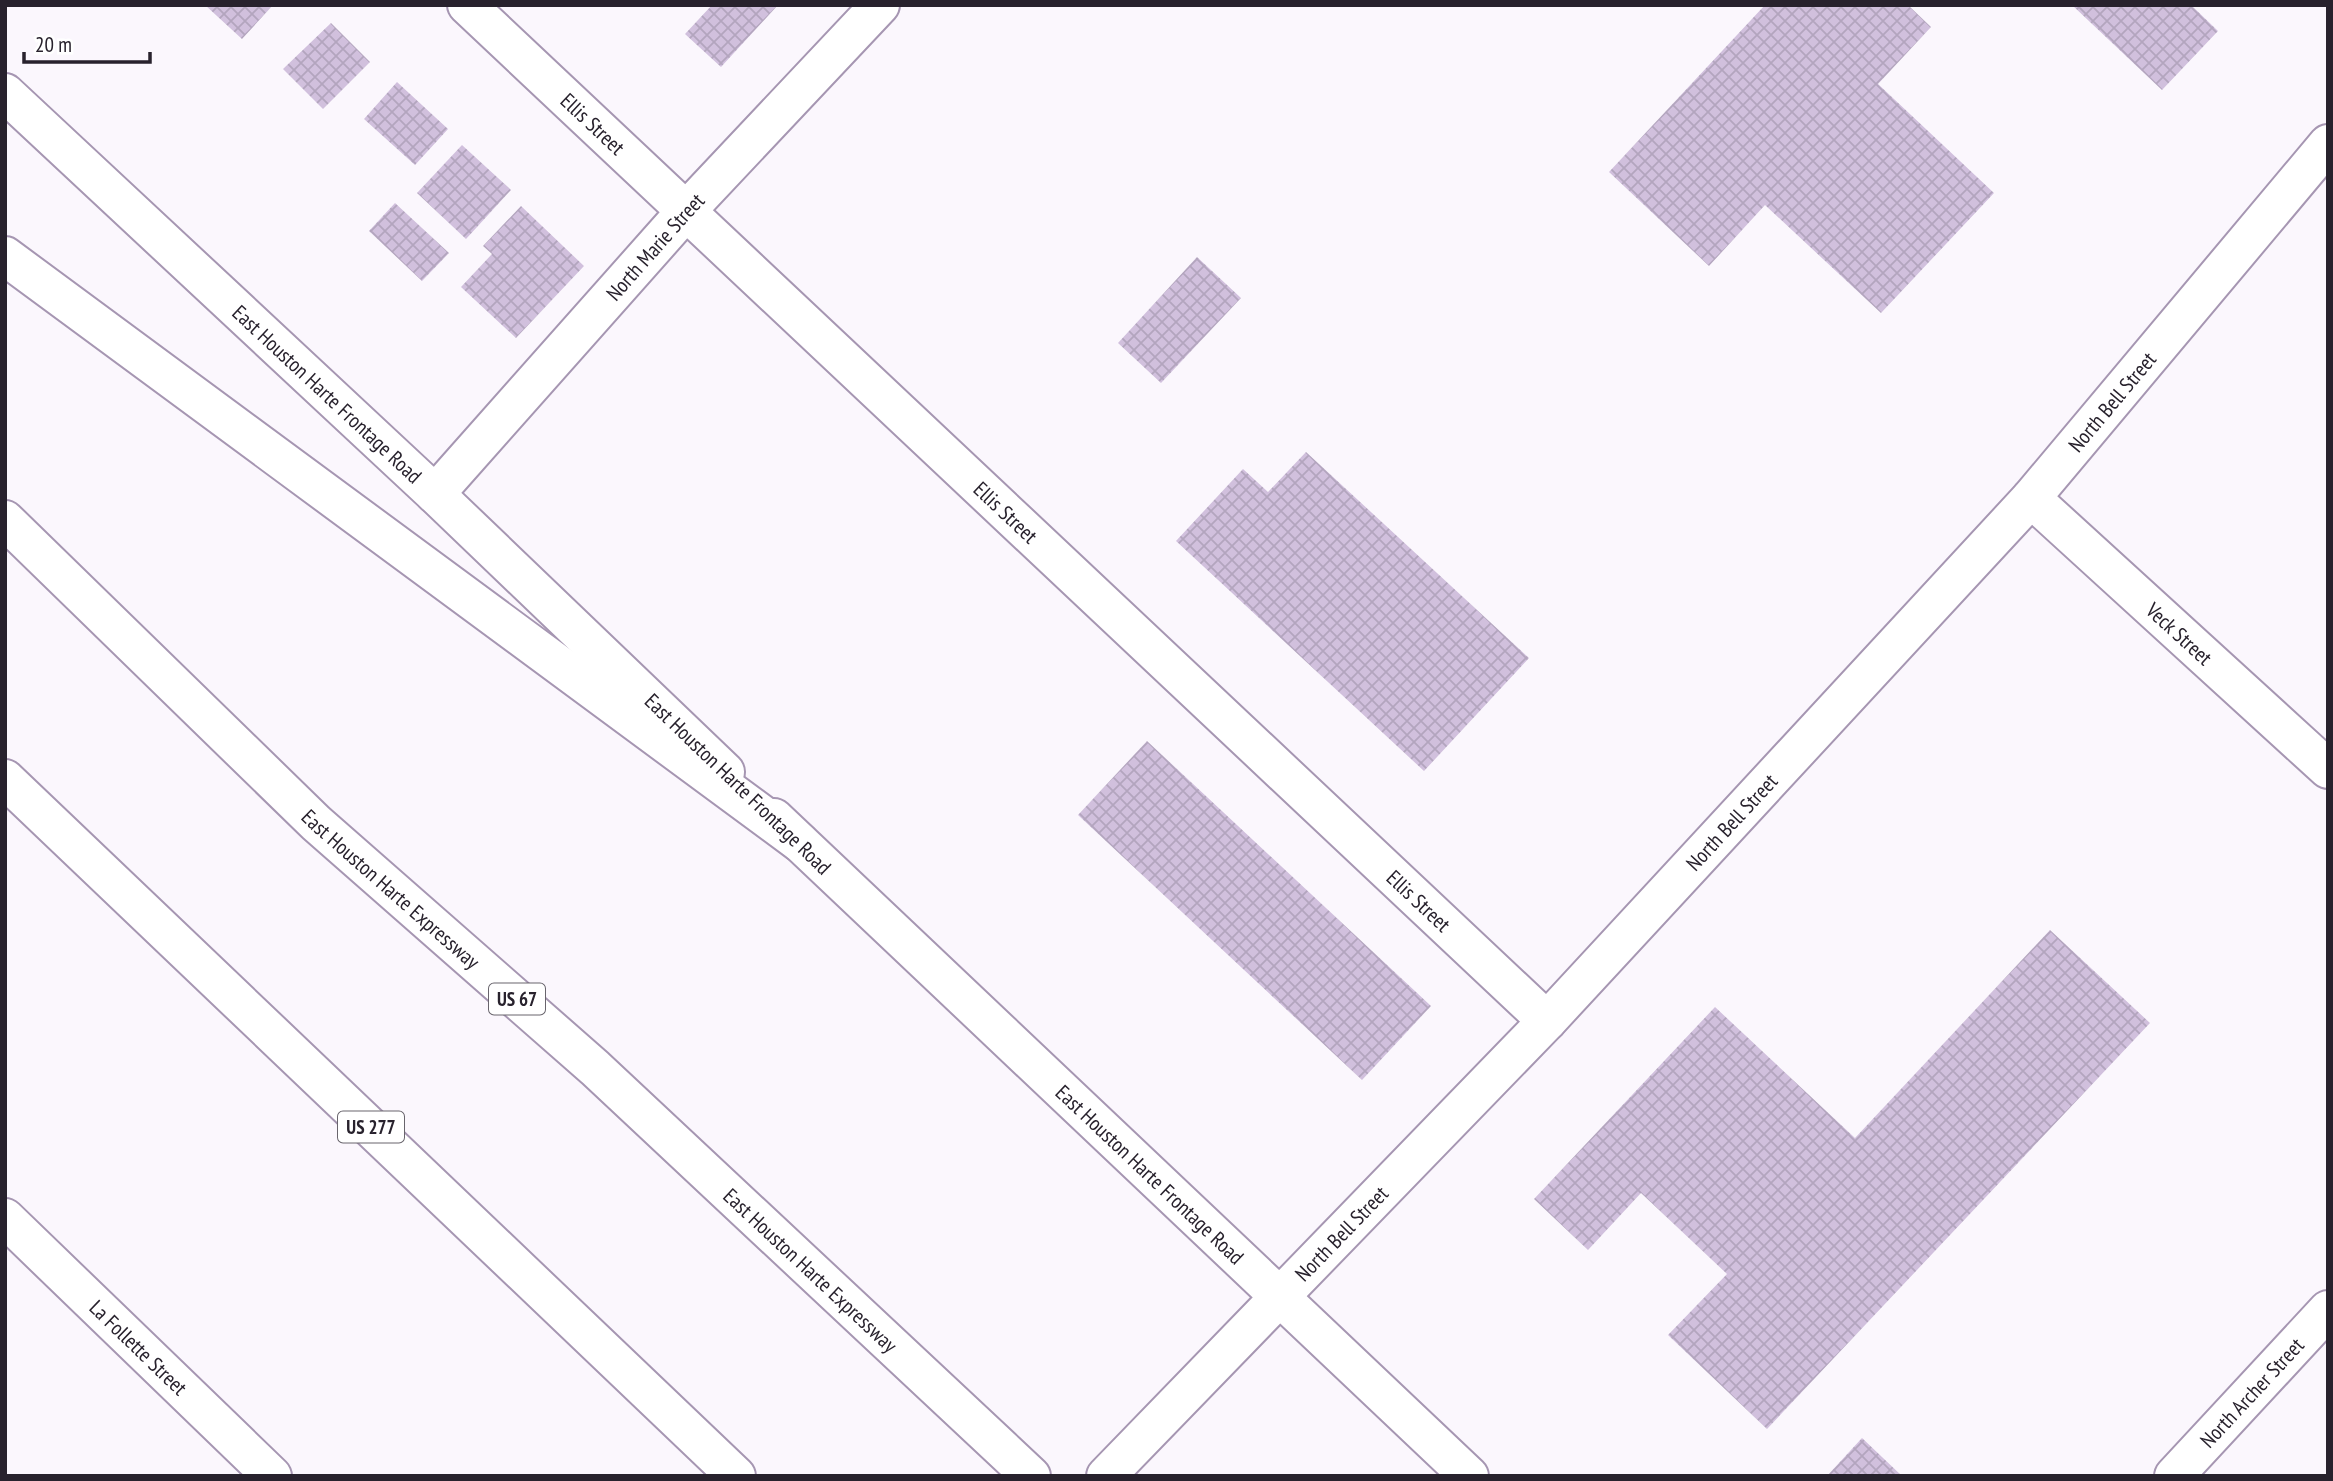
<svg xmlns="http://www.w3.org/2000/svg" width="2333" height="1481" font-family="'PT Sans Narrow',sans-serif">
<defs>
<pattern id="building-cross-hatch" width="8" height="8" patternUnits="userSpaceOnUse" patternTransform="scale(1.75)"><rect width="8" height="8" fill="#d1c0dd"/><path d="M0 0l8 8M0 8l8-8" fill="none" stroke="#b3a5be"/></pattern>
</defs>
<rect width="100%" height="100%" fill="#fbf7fd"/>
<path fill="url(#building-cross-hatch)" d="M205,5h68l-31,34z
M712,5h66l-57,62 -36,-33z
M1765,5h143l23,22 -53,57 116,109 -113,120 -116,-108 -56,61 -100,-94z
M2072,5h119l27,26 -56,59z
M331,23l39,39 -47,47 -40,-40z
M397,82l51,47 -33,36 -51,-46z
M462,145l49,45 -45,49 -49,-46z
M395,203l54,50 -27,28 -53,-50z
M521,206l63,60 -68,72 -55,-51 31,-33 -9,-8z
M1197,257l44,41 -80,85 -43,-40z
M1306,452l223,206 -105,113 -248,-230 67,-72 25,23z
M1147,741l284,265 -69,74 -284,-265z
M2050,930l100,93 -383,406 -99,-94 59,-61 -86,-81 -53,57 -54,-51 181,-192 140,131z
M1862,1438l40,38h-75z"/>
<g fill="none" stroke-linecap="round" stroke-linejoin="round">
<g stroke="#a696b2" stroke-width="42">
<g id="minor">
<path id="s1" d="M467,5l1080,1016"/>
<path id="s2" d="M435,494l252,-284 193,-205"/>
<path id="s3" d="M2031,498l297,271"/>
<path id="s4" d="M2174,1476l154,-166"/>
</g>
</g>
<g stroke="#a696b2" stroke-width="42">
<g id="major">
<path id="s5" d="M5,93l430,401 290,278"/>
<path id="s6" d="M774,818l695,658"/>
<path id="s7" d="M5,1218l267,258"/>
<path id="s8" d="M1106,1476l441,-455 484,-523 297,-354"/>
</g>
</g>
<g stroke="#a696b2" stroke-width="42">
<g id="highway">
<path d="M5,256l794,586"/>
<path id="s9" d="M5,520l311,303 279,245 436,408"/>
<path d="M5,779l731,697"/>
</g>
</g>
<use href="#minor" stroke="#fff" stroke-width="38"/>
<use href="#major" stroke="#fff" stroke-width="38"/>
<use href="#highway" stroke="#fff" stroke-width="38"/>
</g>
<g text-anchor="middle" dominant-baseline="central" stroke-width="5" stroke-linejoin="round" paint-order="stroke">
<g fill="#fff" stroke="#68646c" stroke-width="2">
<rect x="489" y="983.5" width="56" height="31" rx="5"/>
<rect x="338" y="1111.5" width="66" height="31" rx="5"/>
</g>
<g font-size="19" font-weight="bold" fill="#28222d">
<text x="517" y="999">US 67</text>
<text x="371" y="1127">US 277</text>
</g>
<g font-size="21" fill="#28222d" stroke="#fff">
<text stroke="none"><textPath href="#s1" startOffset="173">Ellis Street</textPath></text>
<text stroke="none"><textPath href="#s2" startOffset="331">North Marie Street</textPath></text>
<text stroke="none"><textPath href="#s5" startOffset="441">East Houston Harte Frontage Road</textPath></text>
<text stroke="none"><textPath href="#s8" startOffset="1472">North Bell Street</textPath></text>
<text stroke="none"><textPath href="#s1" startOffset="740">Ellis Street</textPath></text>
<text stroke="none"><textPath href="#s3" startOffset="201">Veck Street</textPath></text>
<text transform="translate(738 784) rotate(44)">East Houston Harte Frontage Road</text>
<text stroke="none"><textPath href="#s8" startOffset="905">North Bell Street</textPath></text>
<text stroke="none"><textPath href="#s9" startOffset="534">East Houston Harte Expressway</textPath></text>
<text stroke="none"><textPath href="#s1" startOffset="1307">Ellis Street</textPath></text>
<text stroke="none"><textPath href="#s6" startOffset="518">East Houston Harte Frontage Road</textPath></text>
<text stroke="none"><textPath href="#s8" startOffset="338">North Bell Street</textPath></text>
<text stroke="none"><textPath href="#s9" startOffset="1101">East Houston Harte Expressway</textPath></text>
<text stroke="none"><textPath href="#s7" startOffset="186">La Follette Street</textPath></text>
<text stroke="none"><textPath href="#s4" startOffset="114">North Archer Street</textPath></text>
</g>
</g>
<rect width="2333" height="1481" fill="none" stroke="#28222d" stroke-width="14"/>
<path d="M24 52v10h126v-10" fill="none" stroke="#28222d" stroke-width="3.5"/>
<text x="35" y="52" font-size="21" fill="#28222d" stroke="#ffffff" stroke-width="5" paint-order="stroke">20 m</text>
</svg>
